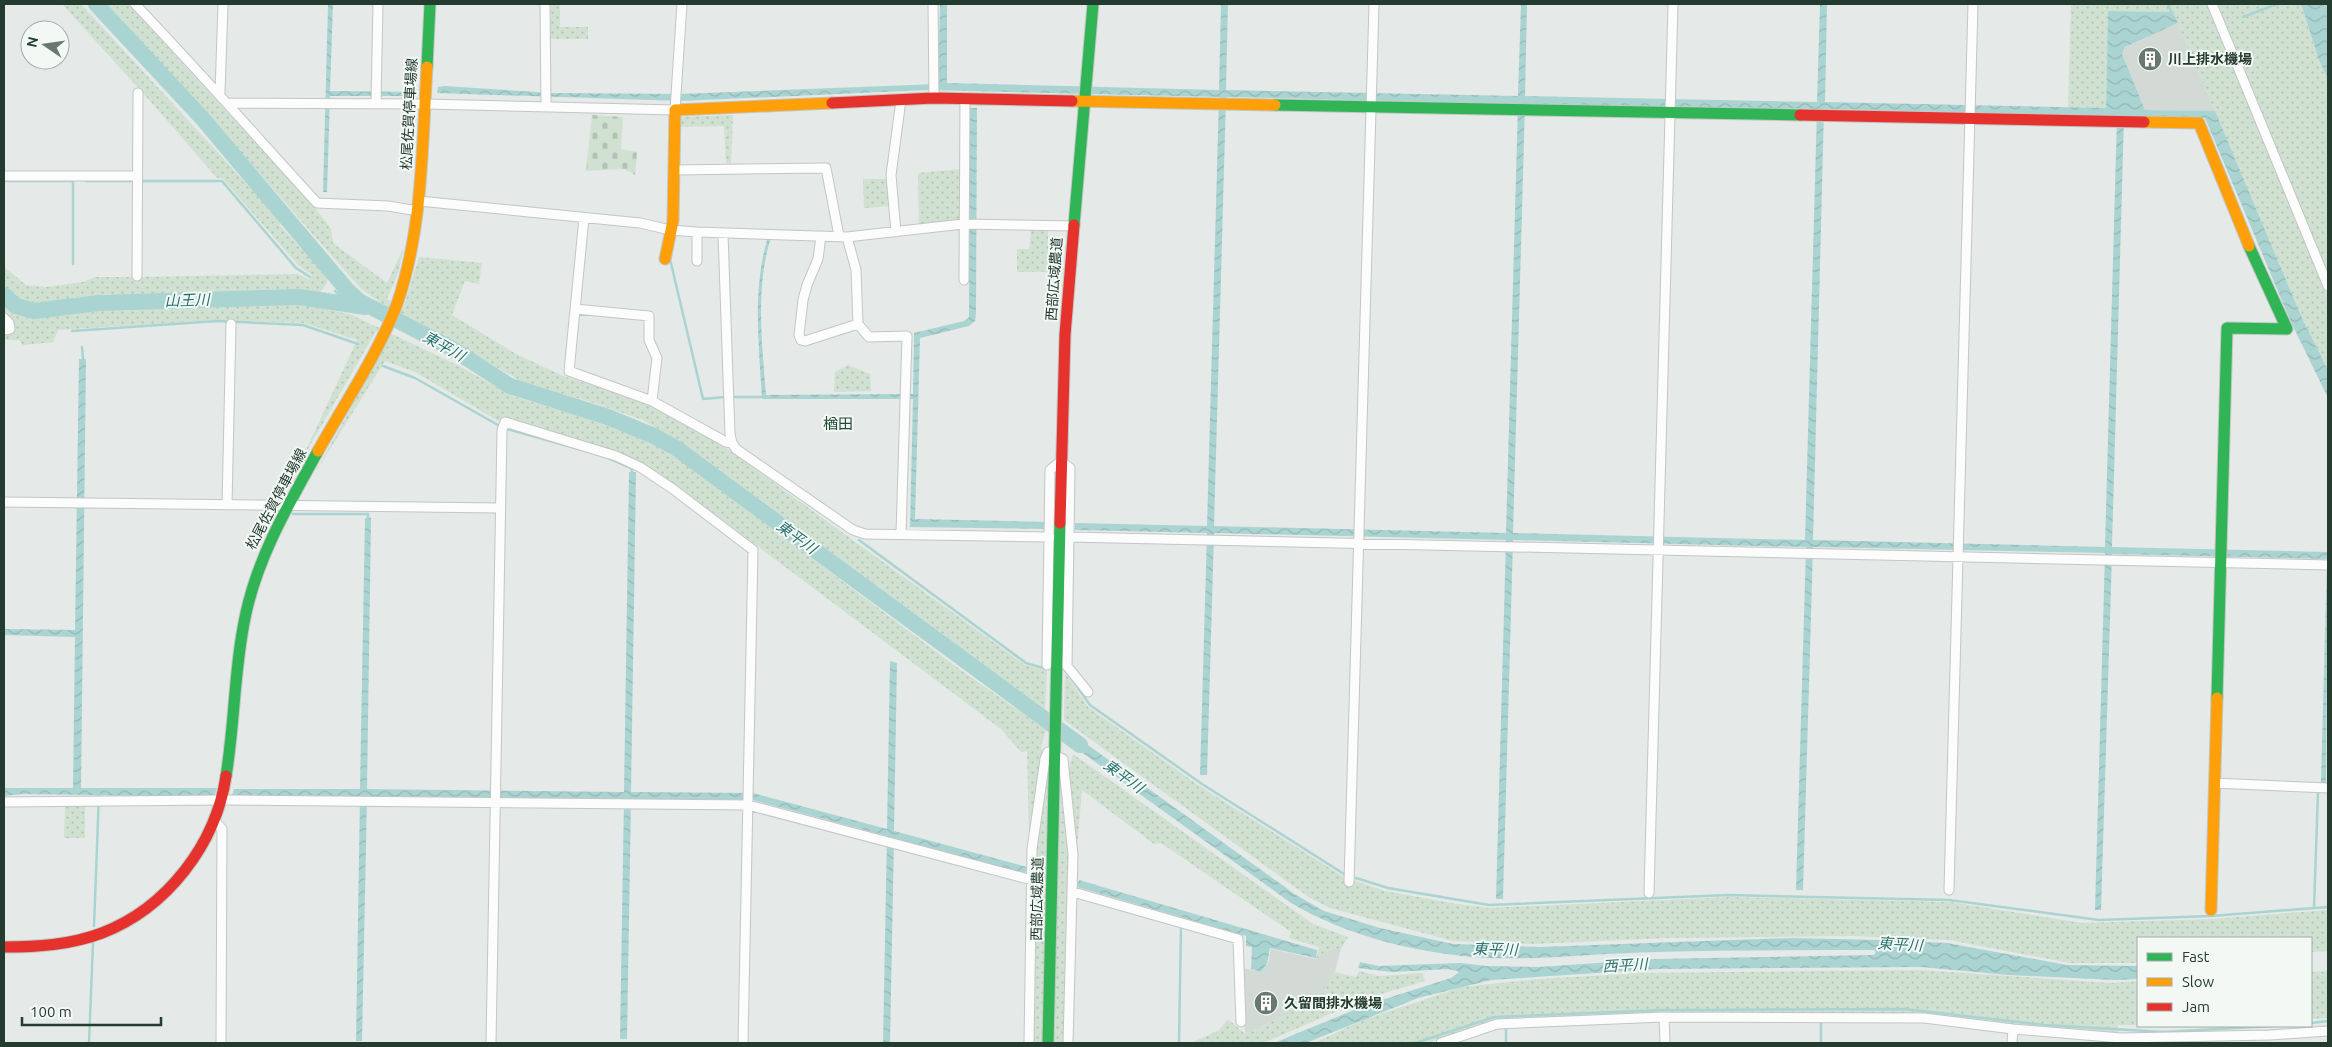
<svg xmlns="http://www.w3.org/2000/svg" width="2332" height="1047" font-family="Ubuntu,'Noto Sans JP',sans-serif">
<defs>
<pattern id="green-dots" width="8" height="8" patternUnits="userSpaceOnUse" patternTransform="scale(1.25)"><rect width="8" height="8" fill="#d0e1d2"/><path d="M2 2h.1M6 6h.1" fill="none" stroke="#b2c2b5" stroke-width="1.8" stroke-linecap="round"/></pattern>
<pattern id="cemetery-stones" width="16" height="16" patternUnits="userSpaceOnUse" patternTransform="scale(1.25)"><rect width="16" height="16" fill="#d0e1d2"/><path d="M2 7V4a2 2 0 0 1 4 0v3zM10 15v-3a2 2 0 0 1 4 0v3z" fill="#b2c2b5"/></pattern>
<pattern id="water-waves" width="16" height="10" patternUnits="userSpaceOnUse" patternTransform="scale(1.25)"><rect width="16" height="10" fill="#aad4d2"/><path d="M0 5q4-4 8 0t8 0" fill="none" stroke="#92b7b5"/></pattern>
</defs>
<rect width="100%" height="100%" fill="#e5e9e7"/>
<path fill="#d3dad6" d="M2178,23l37,88 -70,-1 -23,-56 3,-7z
M1333,948l8,1 -6,23 -15,27 -75,35 -2,-66 18,4 7,-8 3,-15 45,10z"/>
<path fill="url(#green-dots)" d="M62,4h19l200,217 -1,5 47,48v9l-7,10 -205,6 -4,-5 -40,4v3c-30,5 -42,7 -67,-11v-23l22,18 20,2 37,-5 12,-5h46l157,-3 12,6 2,-5 -13,-9 -77,-88h-5l-66,-76z
M105,4h23l188,205 15,20 2,14 54,40 16,-34 -4,22 -12,28 16,10 16,-52 63,6 -3,21 -14,-3 -13,34 64,39 47,22 86,27 77,45 299,217 22,6 -2,38 -343,-252 -59,-37 -52,-18 -67,-19 -80,-46 -42,-20 -41,-28 -151,-172z
M551,4h9v23h28v12h-38z
M2071,4h230l18,56 9,20v290l-26,-52 -129,-306 -65,-1 -2,97 -38,-1z
M733,115l-2,49 -5,-1 -2,-37 -46,1 3,-10z
M961,169v53l-42,4 -1,-53z
M863,179h24l4,27 -27,2z
M1048,230v42h-31v-23h12l2,-18z
M293,301l59,14 105,50 56,31 109,33 42,21 38,25 249,188 95,67 -5,16 6,27 13,4 9,-9 4,-14 240,170 35,13 -7,12 -8,-1 -17,11 3,-12 -30,-9 2,-6 -130,-89 -7,1 -72,-54 -5,58 -7,4 2,191h-45l9,-195 -7,-12 -2,-85 -6,1 -20,-23 -329,-247 -53,-29 -111,-34 -8,3 -85,-50 -30,-11 -70,112 74,-135 -13,-7 -76,132 57,-123 -53,-17 -89,-3 -157,10 -5,12 -30,3 -4,-5h-15v-35l4,4 24,8 81,-9z
M848,365l22,9 1,17 -37,1 1,-20z
M1065,673l23,34 113,80 143,90 41,14 72,13 32,4 240,-11 221,5 132,21 130,-4 116,-9v41l-17,1v-14h-173v25h-68l-121,-23 -98,-4 -183,2 -136,6 -79,-3 -123,-33 -20,-10 -246,-178z
M65,804l20,1v33h-21z
M1919,970l191,13 28,-2v44h-21l2,11 -106,-10 -88,-12h-260l-170,6 -68,23h-113l49,-23 99,-33 77,-8 102,-6z
M1359,971l20,5 43,-3 3,8 -61,18 -100,44h-73l28,-13 9,-11 17,15 75,-35 15,-27 21,5z
M2328,971v47l-17,1v-47z"/>
<path fill="url(#cemetery-stones)" d="M592,115l31,2 -2,32 16,3 -2,23 -11,-6 -38,2z"/>
<path fill="url(#water-waves)" fill-rule="evenodd" d="M328,4h5l-3,87 87,1v4h-87l-3,96h-4z
M940,4h7v79l272,7 2,-86h7l-2,86 292,6 3,-92h6l-2,92 292,6 3,-98h7l-2,98 281,6 2,-97 65,1 5,11 -53,24 -3,7 23,56 70,1 87,207 26,52v28l-37,-76 -86,-204 -81,-2 -12,431 216,5 -2,232 -5,-1 6,-224 -215,-5 -11,356h-6l10,-357 -292,-6 -10,343h-7l10,-343 -293,-7 -10,359h-7l10,-359 -292,-7 -7,242h-7l7,-242 -132,-3v-7l132,3 12,-429 -292,-7 -246,11 -244,-8 1,-6 7,-1 106,7 130,1 257,-10zM1226,97l292,7 -12,429 -292,-7zM1525,104l292,5 -12,431 -292,-7zM1824,109l293,7 -12,431 -292,-7z
M2301,4h27v76l-9,-20z
M970,108h7l-1,205 -1,8 -6,5 -49,12 -5,181 132,3v7l-137,-2 3,-128h-151c-3,-54 -10,-110 6,-162h3c-16,51 -9,106 -5,158l147,-1 1,-61 50,-12 5,-4z
M79,359h7l-5,429h136l-3,9 -192,-3 -18,2v-8h69l2,-151 -71,-2v-6l71,1z
M629,472h7l-5,320 122,1 134,36 3,-168 7,2 -3,168 133,36 -2,6 -131,-35 -4,205h-7l4,-207 -134,-36 -122,-1 -4,240h-7l4,-240 -257,-3 -5,245h-6l4,-245 -128,-1 2,-6h126l5,-271h6l-4,271 257,3z
M1063,727l233,168 28,16 56,17 73,16 87,3 250,-9 92,2 65,3 120,22 71,1v13l-23,1 -107,-5 -86,-8 -264,2 -167,11 -73,18 -112,45h-32l92,-38 85,-27 7,-5v-2l-10,-2 -56,3 -34,-4 2,-6 19,4 82,-3 25,3 53,1 117,-8 218,-4 2,-3 -2,-2c-72,0 -144,0 -217,2 -56,1 -113,8 -170,6 -67,-4 -138,-21 -196,-55l-229,-165z
M1079,880l238,70 -1,8 -46,-10 -3,16 -6,8 -10,-3 1,-22 -6,-1v-10l-169,-49z"/>
<g fill="none" stroke-linecap="round" stroke-linejoin="round">
<path stroke="#aad4d2" stroke-width="2.5" d="M2168,4l3,8
M2243,17l34,-13
M4,181h69v83
M86,181h47
M141,181h81l74,87 14,9
M670,259l33,140 22,-2
M335,291l15,13
M72,331l145,-10 86,4 55,19
M82,347l1,12
M383,366l32,12 83,47
M733,397h29
M507,429l79,22
M606,457l25,11 2,7
M293,514h75v4
M859,540l167,123 20,6
M1066,671l24,34 112,79 142,90
M1356,878l32,10 101,17 239,-10 221,5 150,20 112,-4 117,-9
M2314,908l4,-116
M94,926l5,-133
M1821,1020v23
M2311,1023l17,-2
M1506,1029v14
M89,1043l4,-100
M1179,1043l2,-117
M1415,1043l79,-26 169,-7 241,-1 141,16 118,7 109,-6"/>
<path stroke="#aad4d2" stroke-width="16" d="M96,4l106,114 146,173 11,10 92,47 59,38 98,31 46,19 22,12 404,297
M4,295l12,11 18,5 64,-8 202,-6 65,10"/>
<g stroke="#c2c6c4" stroke-width="11">
<path id="street" d="M135,4c62,65 121,132 182,199l71,3 30,5
M545,4l1,103
M933,4l1,94
M2212,4l116,282
M220,93l3,-89
M228,103l197,1 250,6 7,-106
M376,103l2,-99
M674,170l152,-2 13,68
M4,176h133
M419,201l221,22 30,7 27,2 150,5 116,-13 111,2
M584,218l-15,153 83,30 74,41 6,1
M697,232v29
M896,232l-5,-57 10,-75
M723,234l7,200 2,9 4,6 117,81 12,4 185,3
M821,236l-3,23 -11,26 -4,15 -4,35 2,5 4,1 53,-17 11,13 38,-1 -6,198
M847,237l9,33 2,54
M137,276l1,-183
M964,280l1,-182
M575,309l74,7v24l8,18 -5,43
M4,318l5,5 1,6 -6,1
M4,502l496,6
M227,505l4,-181
M1069,537l1259,28
M1047,665l3,-195 11,-9 9,7 -3,198 21,26
M2214,783l114,5
M4,802l218,-2 526,5 284,75
M215,821l7,8 -1,214
M1349,882l25,-878
M1949,890l24,-886
M1073,892l165,47 3,83
M1649,893l24,-889
M491,1043l11,-613 3,-8 111,34 24,11 33,22 80,61 -10,493
M1029,1043l3,-194 13,-90 3,-7 15,7 10,96 -5,188
M1441,1043l56,-19 167,-7
M1665,1043l-1,-26 260,1 89,11 108,9 149,-3 58,-4
M2012,1043l1,-14"/>
</g>
<g stroke="#c0c7c4" stroke-width="13">
<path id="fast" d="M427,67l3,-63
M1275,105l525,10
M1074,225l19,-221
M2217,698l10,-370 60,1 -38,-83
M226,776c9,-54 8,-109 20,-163 13,-59 43,-109 72,-162
M1048,1043l12,-520"/>
</g>
<g stroke="#c0c7c4" stroke-width="13">
<path id="slow" d="M1072,101l203,4
M2144,122l55,1 50,123
M665,259l8,-38 2,-111 157,-7
M318,451c25,-45 61,-99 79,-147 26,-75 25,-159 30,-237
M2211,910l6,-212"/>
</g>
<g stroke="#c0c7c4" stroke-width="13">
<path id="jam" d="M832,103l102,-5 138,3
M1800,115l344,7
M1060,523l5,-188 9,-110
M4,947c33,0 66,-2 98,-14 65,-25 114,-89 124,-157"/>
</g>
<use href="#street" stroke="#fbfcfb" stroke-width="9"/>
<use href="#fast" stroke="#30b455" stroke-width="11"/>
<use href="#slow" stroke="#ff9f0a" stroke-width="11"/>
<use href="#jam" stroke="#e5322d" stroke-width="11"/>
</g>
<defs>
<g id="building-disc" transform="scale(1.25)"><circle r="9.5" fill="#687870" stroke="#f3f8f4"/><path d="M-4-6H4V6H1V3H-1V6H-4ZM-2.5-4.3h1.7v1.8h-1.7ZM.8-4.3h1.7v1.8H.8ZM-2.5-1h1.7V.8h-1.7ZM.8-1h1.7V.8H.8Z" fill="#fff"/></g>
</defs>
<g fill-rule="evenodd">
<use href="#building-disc" x="2150" y="59"/>
<use href="#building-disc" x="1266" y="1003"/>
</g>
<g text-anchor="middle" dominant-baseline="central" stroke-width="4" stroke-linejoin="round" paint-order="stroke">
<g font-size="14" font-weight="bold" fill="#243b30" stroke="#f3f8f4" text-anchor="start">
<text x="2168" y="59">川上排水機場</text>
<text x="1284" y="1003">久留間排水機場</text>
</g>
<g font-size="14" fill="#243b30" stroke="#f3f8f4">
<text transform="translate(409 114) rotate(-87)">松尾佐賀停車場線</text>
<text transform="translate(1054 279) rotate(-86)">西部広域農道</text>
<text transform="translate(276 499) rotate(-62)">松尾佐賀停車場線</text>
<text transform="translate(1037 899) rotate(-89)">西部広域農道</text>
</g>
<g font-size="15" font-style="italic" fill="#247170" stroke="#f3f8f4">
<text transform="translate(187 300) rotate(-2)">山王川</text>
<text transform="translate(444 346) rotate(29)">東平川</text>
<text transform="translate(797 537) rotate(36)">東平川</text>
<text transform="translate(1124 776) rotate(36)">東平川</text>
<text transform="translate(1900 944) rotate(3)">東平川</text>
<text transform="translate(1495 949) rotate(1)">東平川</text>
<text transform="translate(1625 965) rotate(-3)">西平川</text>
</g>
<g font-size="15" fill="#224b39" stroke="#f3f8f4">
<text x="838" y="423">楢田</text>
</g>
</g>
<rect width="2332" height="1047" fill="none" stroke="#243b30" stroke-width="10"/>
<rect x="2137" y="937" width="175" height="90" fill="#f3f8f4" stroke="#a0aca6"/>
<rect x="2147" y="953" width="25" height="8" fill="#30b455" stroke="#a0aca6"/>
<text x="2182" y="962" font-size="15" fill="#243b30">Fast</text>
<rect x="2147" y="978" width="25" height="8" fill="#ff9f0a" stroke="#a0aca6"/>
<text x="2182" y="987" font-size="15" fill="#243b30">Slow</text>
<rect x="2147" y="1003" width="25" height="8" fill="#e5322d" stroke="#a0aca6"/>
<text x="2182" y="1012" font-size="15" fill="#243b30">Jam</text>
<g transform="translate(45 45) rotate(283)"><circle r="24" fill="#f3f8f4" stroke="#a0aca6"/>
<path d="M0-4L9 19L0 12L-9 19Z" fill="#687870"/>
<text y="-8" font-size="14" font-weight="bold" text-anchor="middle" fill="#243b30">N</text>
</g>
<path d="M22 1017v8h139v-8" fill="none" stroke="#243b30" stroke-width="2.5"/>
<text x="30" y="1017" font-size="15" fill="#243b30" stroke="#f3f8f4" stroke-width="4" paint-order="stroke">100 m</text>
</svg>
